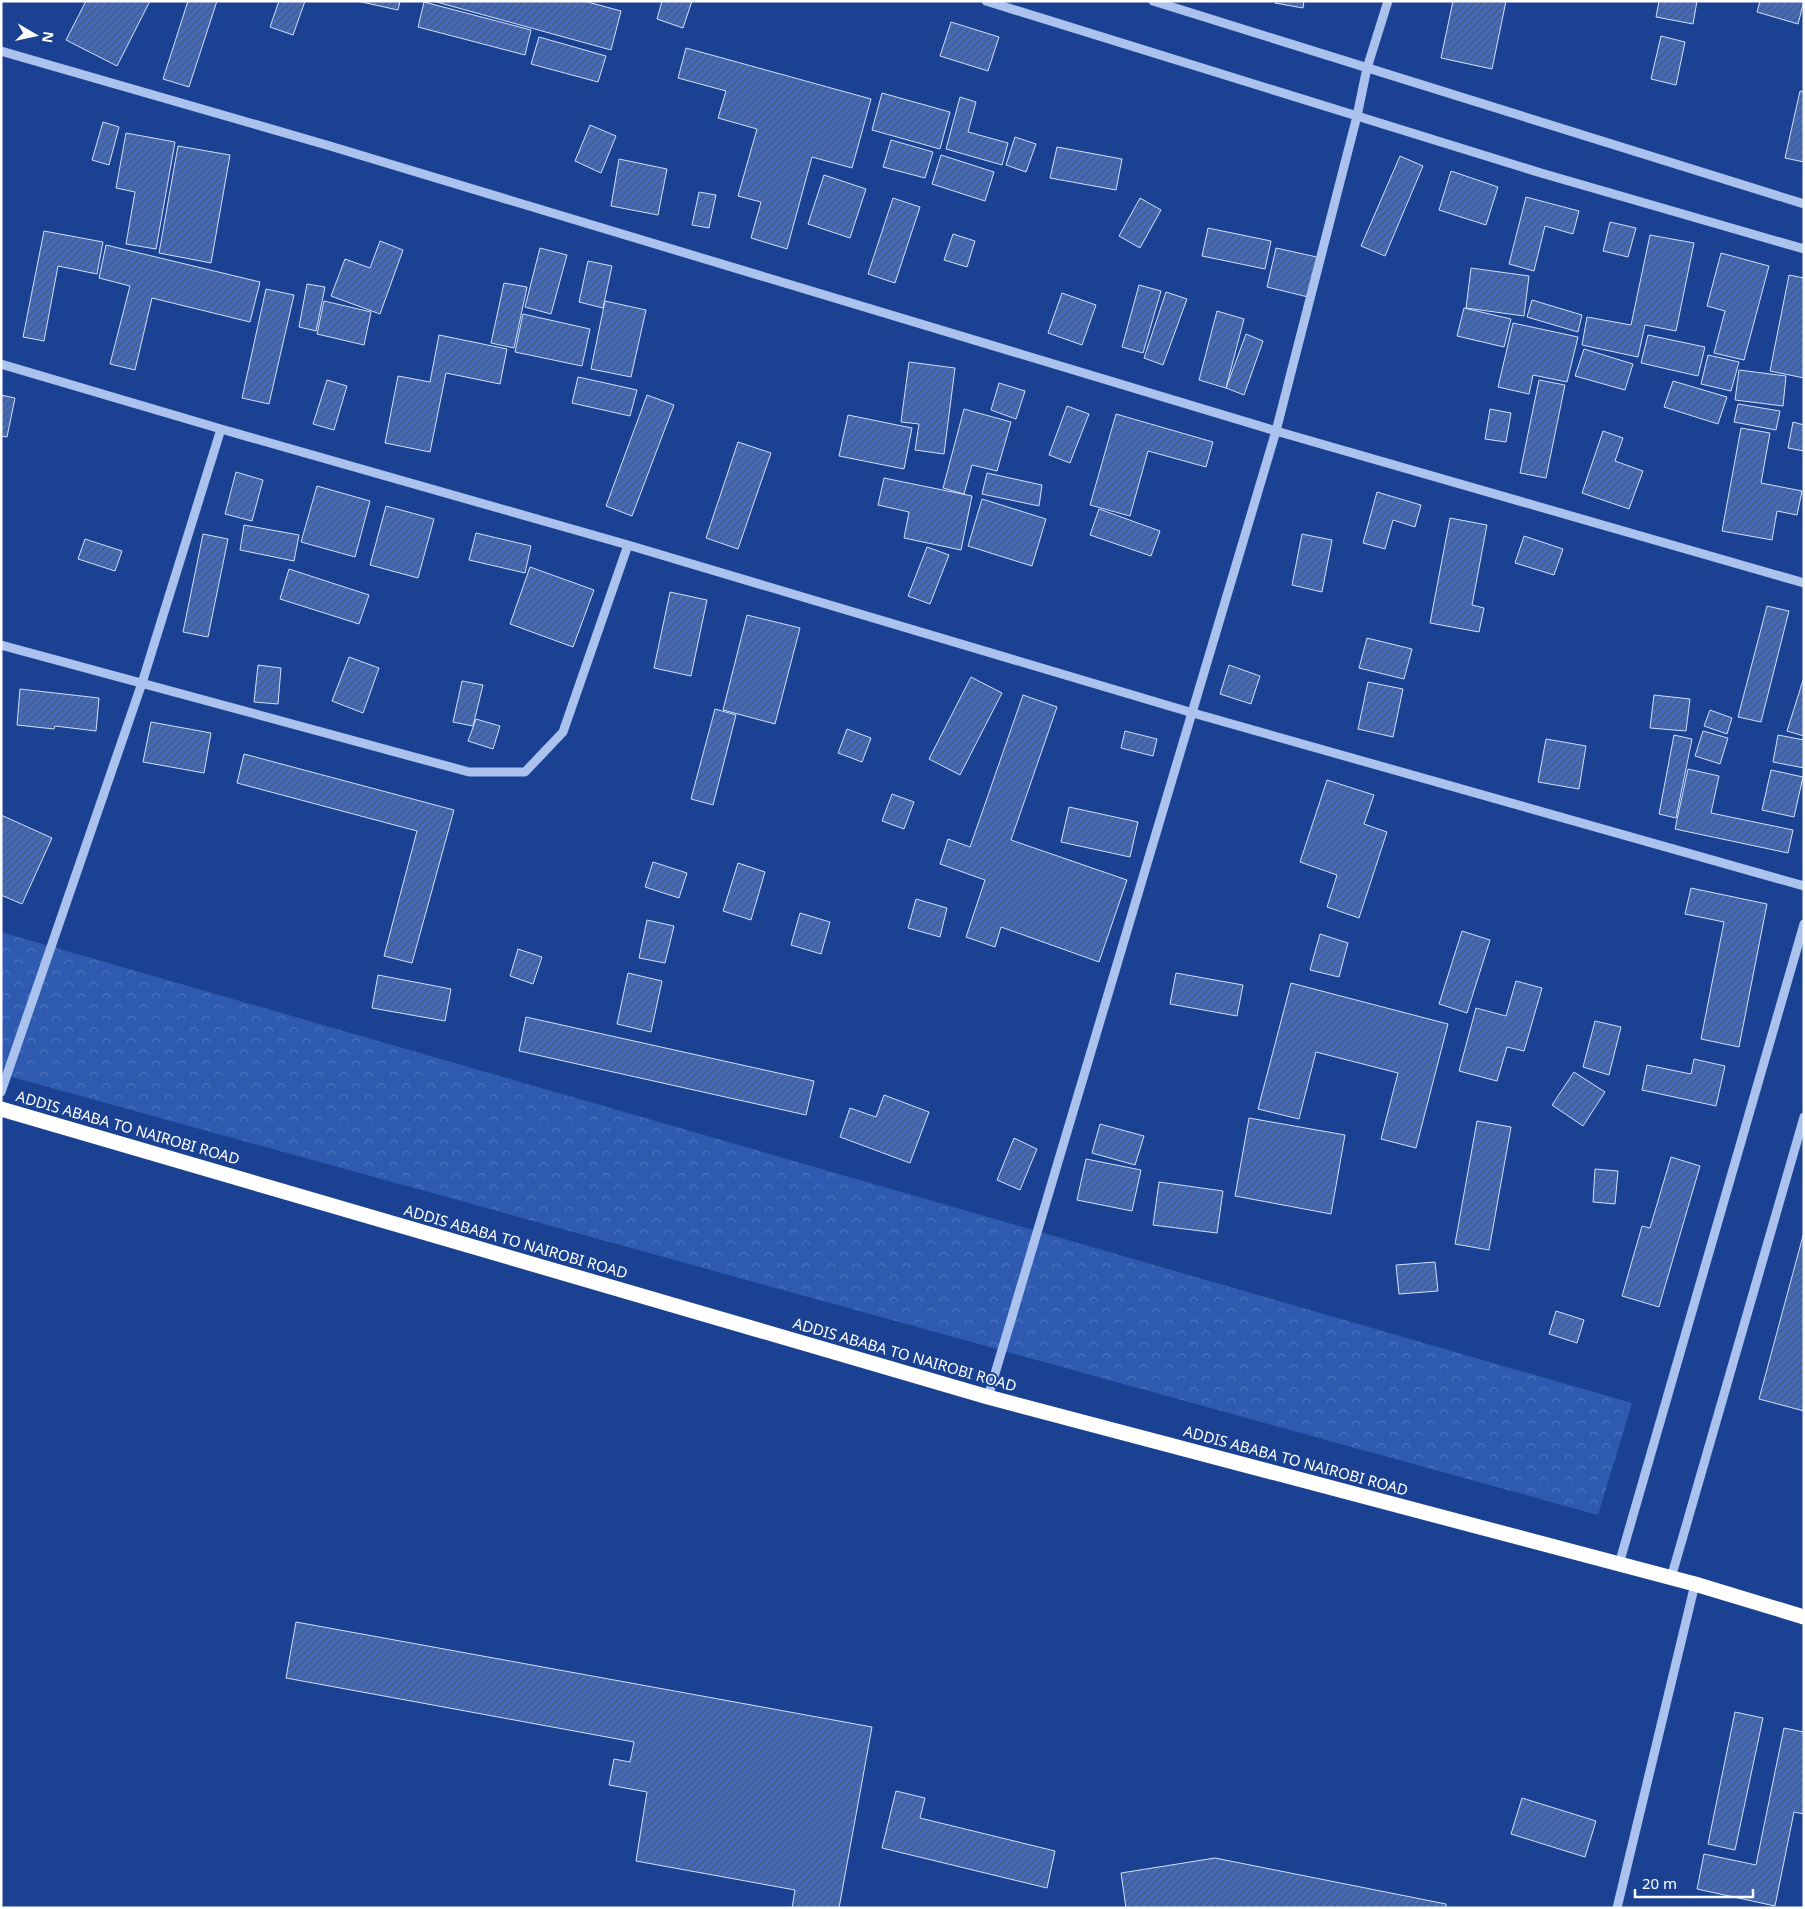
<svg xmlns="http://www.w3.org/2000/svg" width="1805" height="1909" font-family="'Noto Sans',sans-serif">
<defs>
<pattern id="park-crowns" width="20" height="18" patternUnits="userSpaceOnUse" patternTransform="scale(1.25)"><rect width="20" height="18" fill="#2e5bb0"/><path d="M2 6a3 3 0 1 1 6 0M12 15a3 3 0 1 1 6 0" fill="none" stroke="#4d74bc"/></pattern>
<pattern id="building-hatch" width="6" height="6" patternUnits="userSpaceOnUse" patternTransform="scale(1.25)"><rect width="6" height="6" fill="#446bb9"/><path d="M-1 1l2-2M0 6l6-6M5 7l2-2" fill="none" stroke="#495878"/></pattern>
</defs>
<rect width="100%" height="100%" fill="#1b4292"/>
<path fill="url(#park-crowns)" d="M1,932l1631,471 -34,112 -1597,-441z"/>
<path fill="url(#building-hatch)" stroke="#d1e0fa" d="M86,1h64l-33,65 -51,-26z
M188,1h29l-28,86 -26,-8z
M279,1h26l-12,34 -23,-8z
M357,1h43l-2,9z
M433,1h151l37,10 -10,39z
M662,1h30l-9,27 -26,-9z
M1276,1h28l-1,7 -28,-5z
M1453,1h53l-14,68 -51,-11z
M1659,1h38l-4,23 -37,-7z
M1760,1h44l-6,23 -41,-12z
M424,2l107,28 -6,25 -107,-28z
M951,22l48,15 -11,34 -48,-15z
M1661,36l24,6 -9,43 -25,-6z
M539,37l67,19 -8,26 -67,-18z
M686,48l185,51 -19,69 -40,-11 -25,92 -36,-11 10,-36 -23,-6 19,-67 -39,-11 8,-27 -48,-13z
M1800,91l4,1v70l-19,-4z
M882,93l68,19 -10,37 -68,-19z
M960,97l16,5 -8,30 40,11 -6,22 -56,-16z
M103,122l16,5 -10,38 -17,-5z
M590,125l26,11 -15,37 -26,-12z
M126,133l49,9 -19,107 -30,-5 9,-52 -19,-4z
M1015,137l21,7 -10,28 -20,-7z
M891,140l42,12 -8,26 -42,-11z
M178,146l52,9 -19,108 -52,-10z
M1057,147l65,12 -6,31 -66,-12z
M941,155l53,17 -9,29 -53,-17z
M1400,156l23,10 -38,90 -24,-10z
M619,159l48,10 -9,46 -47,-9z
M1451,171l47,16 -12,38 -47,-15z
M824,175l42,14 -16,49 -42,-14z
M699,192l17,3 -7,33 -17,-3z
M1526,197l53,14 -6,23 -28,-8 -11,45 -25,-7z
M893,198l27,9 -25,76 -27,-9z
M1140,198l21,12 -21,38 -21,-12z
M1610,222l26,6 -8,29 -25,-6z
M1208,228l63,13 -6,28 -63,-13z
M44,231l59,11 -6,32 -39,-8 -14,75 -21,-4z
M953,234l22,7 -8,26 -23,-7z
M1650,235l44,8 -18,88 -31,-6 -7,32 -56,-12 5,-28 44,8z
M380,241l23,9 -23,64 -49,-18 14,-37 25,9z
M106,245l154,37 -10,40 -98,-24 -17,72 -25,-6 20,-78 -31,-8z
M540,248l27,7 -16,59 -26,-7z
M1276,248l41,9 -9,40 -41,-10z
M1721,253l48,13 -25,94 -30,-7 11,-42 -18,-5z
M588,261l24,5 -9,42 -24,-6z
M1471,268l58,8 -5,40 -58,-8z
M1789,275l15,3v100l-34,-7z
M504,283l23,4 -13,61 -23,-5z
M307,284l18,3 -9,44 -17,-4z
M1139,285l22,6 -18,62 -21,-6z
M266,289l28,6 -25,109 -27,-6z
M1166,292l21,7 -24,66 -19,-7z
M1062,293l34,12 -14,40 -34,-12z
M1532,300l50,15 -4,17 -51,-15z
M324,301l47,11 -7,33 -47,-11z
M605,301l41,9 -15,67 -40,-8z
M1464,308l47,11 -7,28 -47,-11z
M1217,311l27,8 -18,69 -27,-8z
M523,314l67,15 -8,37 -67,-14z
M1513,323l65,14 -11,45 -34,-7 -4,19 -31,-7z
M1246,334l17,7 -19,54 -18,-7z
M439,335l68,14 -7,35 -54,-11 -16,79 -45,-9 13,-67 32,6z
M1648,335l57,12 -7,29 -57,-13z
M1584,349l49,15 -8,26 -50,-14z
M1708,355l31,7 -8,29 -30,-7z
M909,362l46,6 -11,86 -29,-4 4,-26 -18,-2z
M1739,370l47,6 -3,30 -48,-6z
M578,377l59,13 -7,26 -58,-13z
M327,380l20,6 -13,44 -21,-6z
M1539,380l26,5 -19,93 -26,-5z
M1673,381l54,16 -9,27 -54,-17z
M999,383l26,8 -9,28 -25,-9z
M1,395l14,3 -8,39 -6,-1z
M647,395l27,10 -42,111 -26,-10z
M1738,404l42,7 -4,19 -42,-8z
M1067,406l22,8 -19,49 -21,-8z
M964,409l47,13 -14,49 -25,-6 -8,29 -21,-6z
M1490,409l21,4 -5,29 -21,-3z
M1116,414l97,28 -7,25 -58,-16 -18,65 -40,-11z
M848,415l64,13 -8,41 -65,-13z
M1793,422l11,3v26l-16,-3z
M1741,428l29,5 -9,50 41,8 -5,24 -20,-4 -5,29 -50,-9z
M1603,431l20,7 -8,23 28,10 -14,38 -47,-16z
M738,442l33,11 -33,96 -32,-11z
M236,472l27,8 -11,41 -27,-7z
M987,473l55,12 -3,21 -57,-12z
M884,478l88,18 -11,54 -57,-12 5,-26 -31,-7z
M317,486l53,15 -15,56 -54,-15z
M1377,492l44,13 -6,22 -22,-7 -8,29 -22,-6z
M982,499l64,20 -14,47 -64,-20z
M386,506l48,13 -16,59 -48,-13z
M1099,509l61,22 -9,25 -61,-21z
M1450,518l37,7 -15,80 12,3 -5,24 -49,-9z
M244,525l55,10 -5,26 -54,-11z
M476,533l55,13 -6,27 -56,-13z
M203,534l25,5 -20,98 -25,-5z
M1302,534l30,6 -10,52 -30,-7z
M1524,536l39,13 -9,26 -39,-12z
M85,539l37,12 -7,20 -37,-12z
M927,547l22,8 -19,49 -22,-8z
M530,567l64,23 -21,57 -63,-23z
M289,569l80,26 -10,29 -79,-25z
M670,592l37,8 -16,76 -37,-8z
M1767,606l22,5 -28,111 -23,-5z
M747,615l53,13 -25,96 -52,-14z
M1367,638l45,11 -8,30 -45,-11z
M349,657l30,11 -16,45 -31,-12z
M258,665l23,3 -3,36 -24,-2z
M1229,665l31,11 -9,28 -31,-10z
M971,677l31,16 -42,82 -31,-16z
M1804,677v59l-17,-5z
M462,681l21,4 -10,41 -20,-4z
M1368,682l35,7 -10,48 -35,-8z
M20,689l79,9 -3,33 -41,-5 -1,3 -37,-4z
M1023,695l34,12 -46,133 116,40 -28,82 -98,-35 -6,20 -29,-10 19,-57 -45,-16 8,-25 22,8z
M1654,695l36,4 -4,32 -36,-3z
M715,709l21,6 -23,90 -22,-6z
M1710,710l22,8 -5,16 -23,-8z
M476,719l24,7 -7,23 -25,-8z
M151,722l60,11 -7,40 -61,-11z
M847,729l24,9 -9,24 -24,-9z
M1125,731l32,8 -4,17 -32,-8z
M1703,731l25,7 -8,26 -25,-8z
M1674,735l18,4 -16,79 -17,-4z
M1778,735l26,5v28l-31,-6z
M1546,739l40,7 -7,43 -41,-7z
M244,754l210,56 -42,153 -28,-7 33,-125 -180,-48z
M1688,769l31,7 -8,37 82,17 -5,23 -113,-24z
M1771,770l32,7 -9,40 -32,-7z
M1327,780l47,15 -10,29 23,8 -28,86 -32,-11 10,-32 -37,-13z
M892,794l22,8 -10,27 -22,-8z
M1069,807l69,15 -8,35 -69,-15z
M1,815l51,23 -30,66 -21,-9z
M653,862l34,11 -8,25 -34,-11z
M738,863l27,9 -14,48 -28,-9z
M1691,888l76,16 -28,143 -38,-8 23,-117 -39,-8z
M916,899l31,9 -7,29 -32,-9z
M800,913l30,9 -9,32 -30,-9z
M647,920l27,6 -9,37 -26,-5z
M1462,931l28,9 -23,73 -28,-9z
M1320,934l28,9 -9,34 -29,-7z
M518,949l24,8 -9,27 -23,-8z
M628,973l34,8 -11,51 -34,-8z
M1176,973l67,12 -6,31 -67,-12z
M378,975l73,14 -6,32 -73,-13z
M1516,981l26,7 -18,63 -17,-4 -10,34 -38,-10 17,-63 30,8z
M1291,983l157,41 -32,124 -35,-9 17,-66 -82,-21 -17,67 -41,-10z
M526,1017l288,64 -8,34 -287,-64z
M1595,1021l26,6 -12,48 -26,-8z
M1694,1059l31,7 -9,40 -74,-16 5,-25 44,9z
M1574,1072l31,20 -22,34 -31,-21z
M884,1095l45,17 -19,51 -70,-26 10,-29 26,9z
M1249,1118l96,17 -14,79 -96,-18z
M1477,1121l34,6 -22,123 -34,-6z
M1100,1124l44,12 -9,29 -43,-12z
M1014,1138l23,11 -17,41 -23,-10z
M1671,1157l29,9 -41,141 -37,-11 20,-70 8,2z
M1086,1159l55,11 -9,41 -55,-11z
M1595,1169l23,2 -3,33 -22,-2z
M1159,1182l64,9 -6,42 -64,-8z
M1804,1232v179l-45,-12z
M1435,1262l3,29 -39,3 -3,-29z
M1556,1311l28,9 -7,23 -28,-9z
M296,1622l576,105 -33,181h-47l3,-18 -159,-29 11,-69 -38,-7 5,-26 16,3 4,-20 -348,-64z
M1735,1712l28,6 -28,132 -27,-6z
M1784,1728l20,4v82l-10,-2 -19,94 -78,-17 7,-35 52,11z
M896,1791l29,7 -5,20 135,33 -8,37 -165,-40z
M1522,1798l74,23 -11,36 -74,-23z
M1215,1858l231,46v4h-320l-5,-35z"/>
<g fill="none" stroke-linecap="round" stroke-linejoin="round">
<path stroke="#abc2ef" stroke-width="9" d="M986,1l555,172 263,76
M1153,1l651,203
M1,51l329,95 946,285 528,152
M1,364l220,65 407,116 565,168 611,173
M1,645l468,127h56l38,-40 65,-187
M1,1092l141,-409 79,-254
M988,1397l288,-966 81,-315 10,-48 21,-67
M1619,1564l185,-640
M1671,1578l133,-461
M1617,1908l78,-324"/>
<path stroke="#fff" stroke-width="15" d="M1,1109l987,288 707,187 109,33"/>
</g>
<g text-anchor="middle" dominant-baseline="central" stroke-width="4" stroke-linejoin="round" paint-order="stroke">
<g font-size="15" fill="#fff" stroke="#1b4292">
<text transform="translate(128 1127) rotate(16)">ADDIS ABABA TO NAIROBI ROAD</text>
<text transform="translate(516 1241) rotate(16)">ADDIS ABABA TO NAIROBI ROAD</text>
<text transform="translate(905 1354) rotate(16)">ADDIS ABABA TO NAIROBI ROAD</text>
<text transform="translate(1296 1460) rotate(15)">ADDIS ABABA TO NAIROBI ROAD</text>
</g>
</g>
<rect width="1805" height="1909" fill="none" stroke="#ffffff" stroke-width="5"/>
<g transform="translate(35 35) rotate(99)" stroke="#1b4292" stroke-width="4" paint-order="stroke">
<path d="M0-4L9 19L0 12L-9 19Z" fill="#ffffff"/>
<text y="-8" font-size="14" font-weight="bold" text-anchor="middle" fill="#ffffff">N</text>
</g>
<path d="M1635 1889v8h118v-8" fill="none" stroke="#ffffff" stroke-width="2.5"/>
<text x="1642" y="1889" font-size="15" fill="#ffffff" stroke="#1b4292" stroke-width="4" paint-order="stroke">20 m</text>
</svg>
